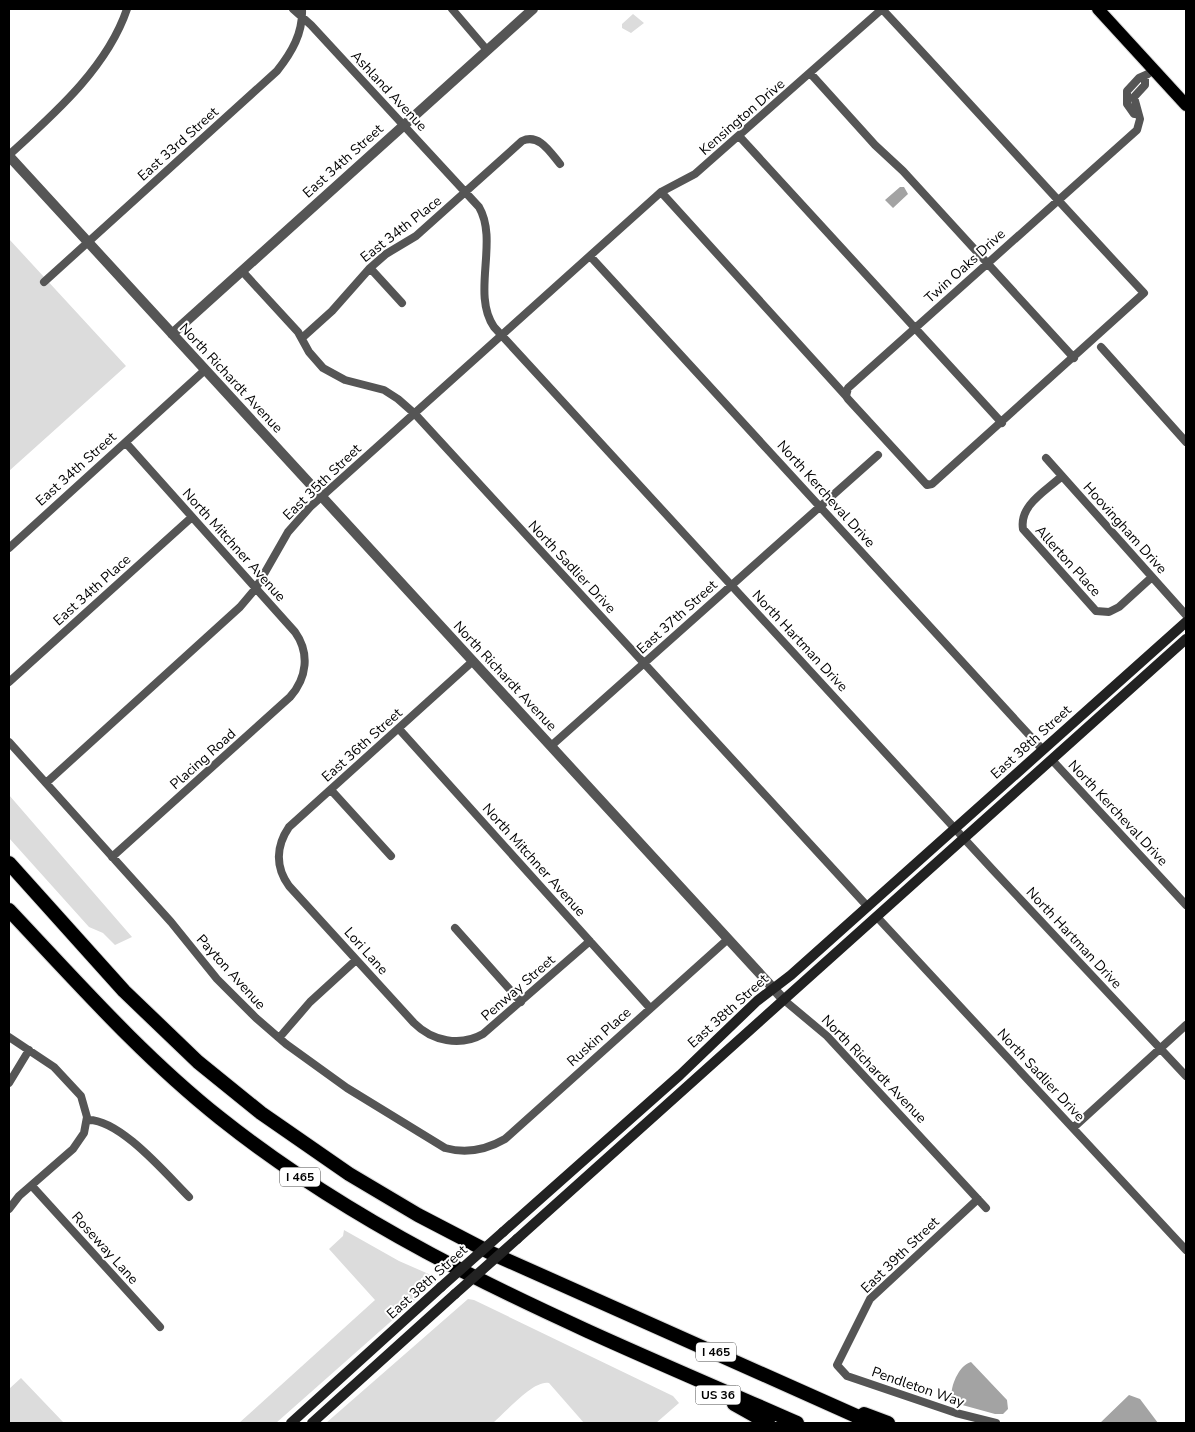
<svg xmlns="http://www.w3.org/2000/svg" width="1195" height="1432" font-family="'Nunito Sans',sans-serif">
<rect width="100%" height="100%" fill="#fff"/>
<path fill="#dcdcdc" d="M633,14l11,9 -13,10 -9,-5v-4z
M9,239l117,127 -117,105z
M9,795l123,142 -17,8 -12,-12 -14,-6 -80,-89z
M344,1230l55,31 32,14 -3,9 -14,17 -138,122h-37l136,-123 -46,-51 14,-13z
M468,1299l6,1 199,96 6,7 -23,20h-72l-35,-40c-15,-4 -44,30 -56,40h-167z
M21,1378l43,45h-55v-34z"/>
<path fill="#a3a3a3" d="M900,187h4l4,7 -15,14 -8,-8z
M971,1362l36,38 1,9 -5,5h-8l-40,-11 -3,-3c-3,-12 7,-35 19,-38z
M1129,1395l11,4 18,24h-58z"/>
<g fill="none" stroke-linecap="round" stroke-linejoin="round">
<g stroke="#dbdbdb" stroke-width="14">
<path id="primary" d="M1098,9l88,96"/>
</g>
<g stroke="#dbdbdb" stroke-width="16">
<path id="motorway" d="M9,863l115,128 74,71 63,51 88,61 69,41 73,38 381,170
M9,910c68,72 133,146 211,208 172,137 378,217 577,305
M734,1404l34,19
M864,1414l24,9"/>
</g>
<path stroke="#555" stroke-width="8" d="M293,9l18,16 168,182c20,34 -8,87 15,120l498,542 194,207
M452,9l35,41
M810,73l65,72 28,26 171,187
M1138,114h-4l-7,-10v-13l12,-13 9,-4
M739,136l263,287
M9,155c45,-41 98,-87 118,-146
M661,192l185,204
M590,256l453,494
M370,268l32,35
M242,271l56,61 11,20 14,16 22,12 39,10 14,9 17,15 453,493
M44,282l233,-211c15,-19 26,-38 25,-62
M302,338l30,-27 38,-43 16,-14 30,-18 106,-95c17,-8 28,11 38,23
M1101,347l85,95
M1046,458l140,157
M1062,476c-16,15 -43,29 -39,53l73,82 13,1 10,-5 33,-30
M9,548l196,-178
M473,661l-184,166c-13,19 -14,40 0,59l125,137c18,18 46,24 69,11l107,-93
M9,682l183,-165
M399,729l251,279
M9,742l162,180 46,57 39,39 30,26 61,44 98,60c22,6 41,2 60,-9l223,-200
M551,746l327,-291
M1052,760l134,145
M46,783l194,-176 16,-19 32,-56 22,-25 351,-315 34,-18 187,-165c88,94 174,190 262,284l-212,191 -5,1 -79,-86 -2,-3 2,-8 289,-258 3,-11 -6,-22 11,-12v-8
M331,790l60,66
M112,857l178,-160c17,-19 20,-44 5,-65l-169,-189
M877,917l309,333
M455,928l66,74
M784,1000l43,36 159,172
M9,1037l45,30 27,29 6,21 -3,16 -11,16 -54,47 -10,13
M279,1038l31,-36 46,-42
M9,1083l20,-33
M87,1120c32,-2 79,54 102,77
M1073,1128l113,-103
M32,1186l128,141
M978,1199l-108,100 -33,66 10,11 109,37 40,10"/>
<path stroke="#555" stroke-width="10" d="M9,156l775,844
M172,334l361,-325"/>
<path stroke="#222" stroke-width="10" d="M503,1232l177,-157 77,-74 34,-26 395,-353
M517,1239l669,-600
M291,1423l150,-136
M312,1423l143,-129"/>
<use href="#primary" stroke="#000" stroke-width="12"/>
<use href="#motorway" stroke="#000" stroke-width="14"/>
<path stroke="#222" stroke-width="10" d="M441,1287l62,-55
M455,1294l62,-55"/>
</g>
<g text-anchor="middle" dominant-baseline="central" stroke-width="4" stroke-linejoin="round" paint-order="stroke">
<g fill="#fff" stroke="#4c4c4c" stroke-width="1">
<rect x="280" y="1167.5" width="40" height="19" rx="4"/>
<rect x="696" y="1342.5" width="40" height="19" rx="4"/>
<rect x="695.5" y="1385.5" width="45" height="19" rx="4"/>
</g>
<g font-size="12" font-weight="bold" fill="#000">
<text x="300" y="1177">I 465</text>
<text x="716" y="1352">I 465</text>
<text x="718" y="1395">US 36</text>
</g>
<g font-size="14" fill="#000" stroke="#fff">
<text transform="translate(389 91) rotate(47)">Ashland Avenue</text>
<text transform="translate(742 117) rotate(-41)">Kensington Drive</text>
<text transform="translate(178 144) rotate(-42)">East 33rd Street</text>
<text transform="translate(343 161) rotate(-42)">East 34th Street</text>
<text transform="translate(401 229) rotate(-38)">East 34th Place</text>
<text transform="translate(965 266) rotate(-42)">Twin Oaks Drive</text>
<text transform="translate(231 378) rotate(47)">North Richardt Avenue</text>
<text transform="translate(76 469) rotate(-42)">East 34th Street</text>
<text transform="translate(322 482) rotate(-44)">East 35th Street</text>
<text transform="translate(826 494) rotate(48)">North Kercheval Drive</text>
<text transform="translate(1125 528) rotate(48)">Hoovingham Drive</text>
<text transform="translate(234 545) rotate(48)">North Mitchner Avenue</text>
<text transform="translate(1068 561) rotate(48)">Allerton Place</text>
<text transform="translate(572 567) rotate(47)">North Sadlier Drive</text>
<text transform="translate(92 590) rotate(-42)">East 34th Place</text>
<text transform="translate(677 617) rotate(-42)">East 37th Street</text>
<text transform="translate(800 641) rotate(47)">North Hartman Drive</text>
<text transform="translate(505 676) rotate(47)">North Richardt Avenue</text>
<text transform="translate(1031 742) rotate(-42)">East 38th Street</text>
<text transform="translate(362 745) rotate(-42)">East 36th Street</text>
<text transform="translate(203 759) rotate(-42)">Placing Road</text>
<text transform="translate(1118 813) rotate(47)">North Kercheval Drive</text>
<text transform="translate(534 860) rotate(48)">North Mitchner Avenue</text>
<text transform="translate(1074 938) rotate(47)">North Hartman Drive</text>
<text transform="translate(366 951) rotate(48)">Lori Lane</text>
<text transform="translate(231 972) rotate(48)">Payton Avenue</text>
<text transform="translate(518 988) rotate(-41)">Penway Street</text>
<text transform="translate(728 1011) rotate(-42)">East 38th Street</text>
<text transform="translate(599 1037) rotate(-42)">Ruskin Place</text>
<text transform="translate(874 1069) rotate(46)">North Richardt Avenue</text>
<text transform="translate(1041 1075) rotate(47)">North Sadlier Drive</text>
<text transform="translate(105 1248) rotate(48)">Roseway Lane</text>
<text transform="translate(900 1255) rotate(-44)">East 39th Street</text>
<text transform="translate(427 1282) rotate(-42)">East 38th Street</text>
<text transform="translate(918 1387) rotate(19)">Pendleton Way</text>
</g>
</g>
<rect width="1195" height="1432" fill="none" stroke="#000000" stroke-width="20"/>
</svg>
